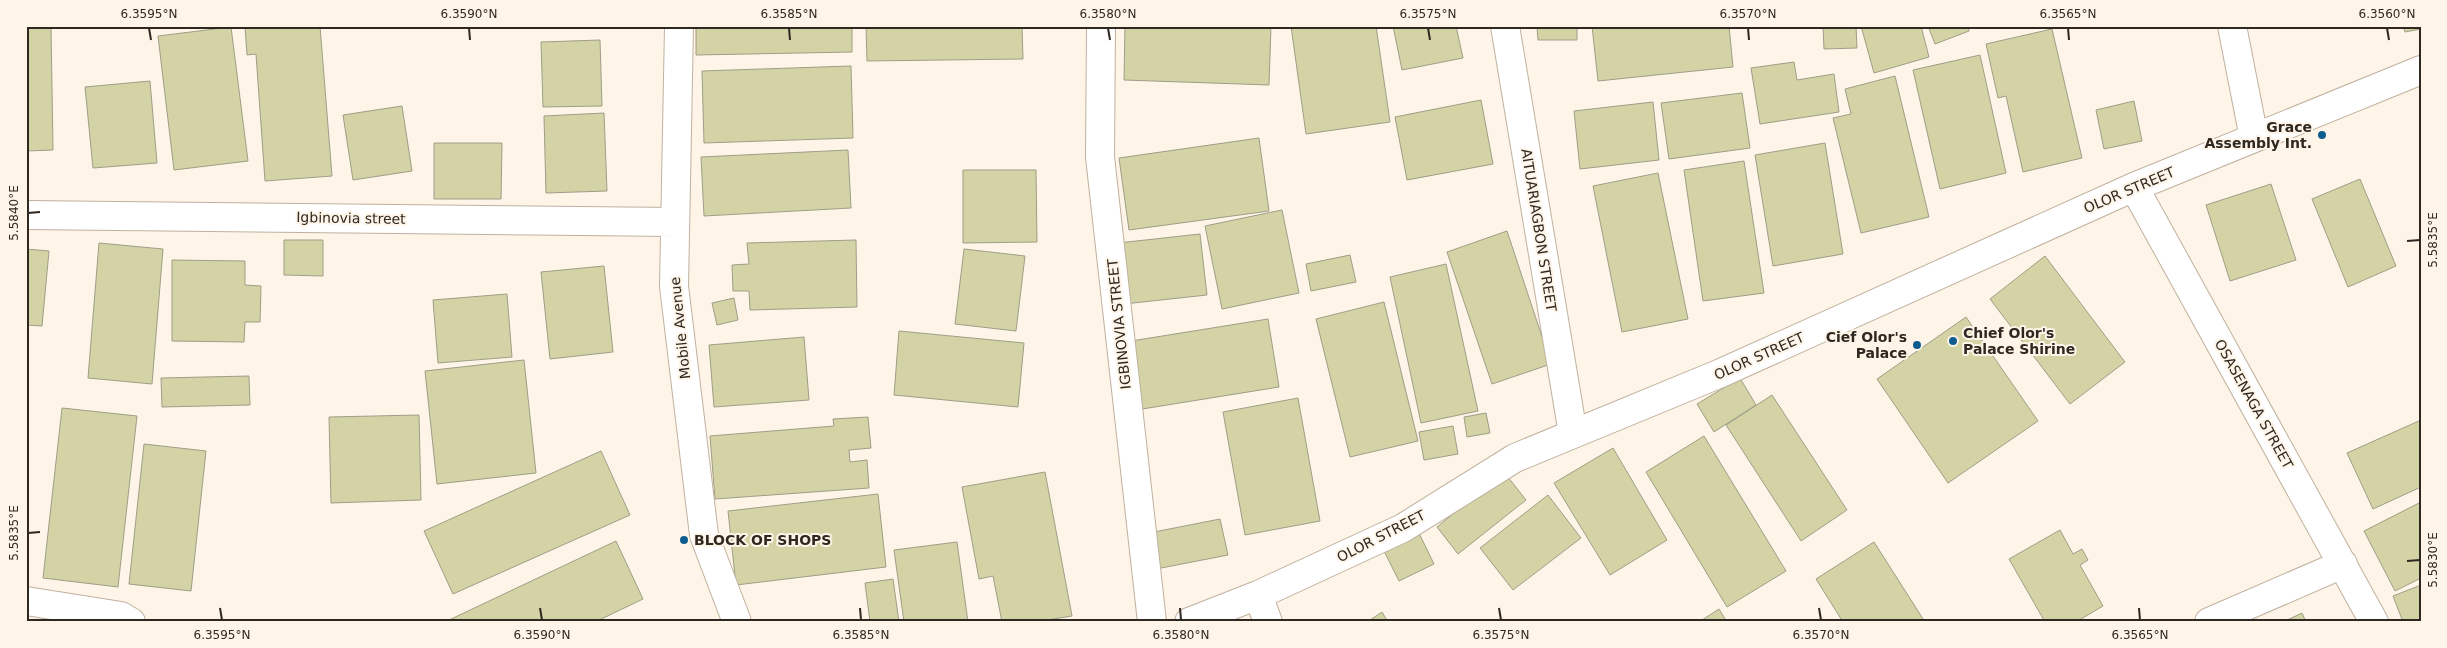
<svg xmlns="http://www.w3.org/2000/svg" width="2447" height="648" font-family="'DejaVu Sans',sans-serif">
<rect width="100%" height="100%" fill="#fef4e8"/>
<path fill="#d3d3a6" stroke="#9e9e87" d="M26,26h25l2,124 -27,1z
M245,26h75l12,150 -67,5 -9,-127 -9,1z
M696,26h156v26l-156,3z
M866,26h156l1,33 -156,2z
M1125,26h146l-2,59 -145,-5z
M1291,26h85l14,96 -84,12z
M1393,26h63l7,32 -61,12z
M1537,26h40v14h-39z
M1592,26h137l4,41 -135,14z
M1823,26h33l1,22 -33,1z
M1861,26h60l8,31 -55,16z
M1928,26h40l1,5 -34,13z
M2403,26h18v3l-16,3z
M231,27l17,134 -74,9 -16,-134z
M2052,29l30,129 -59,14 -17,-76 -8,2 -12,-54z
M600,40l2,66 -59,1 -2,-65z
M1980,55l26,118 -66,16 -27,-119z
M1794,62l3,18 37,-6 5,38 -79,12 -9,-56z
M851,66l2,72 -149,5 -2,-72z
M1895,76l34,141 -68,16 -28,-115 18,-4 -6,-25z
M150,81l7,82 -64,5 -8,-81z
M1742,93l8,55 -81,11 -8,-56z
M1481,100l12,64 -86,16 -12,-63z
M2134,101l8,40 -38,8 -8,-39z
M1653,102l6,58 -79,9 -6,-58z
M402,106l10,65 -59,9 -10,-65z
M604,113l3,78 -61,2 -2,-77z
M1259,138l10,73 -140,19 -10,-72z
M434,143h68l-1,56h-67z
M1825,143l18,111 -70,12 -18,-111z
M848,150l3,58 -147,8 -3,-59z
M1744,161l20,132 -61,8 -19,-131z
M963,170h73l1,72 -74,1z
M1658,173l30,146 -66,13 -29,-146z
M2360,179l36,87 -48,21 -36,-88z
M2271,184l25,76 -66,21 -24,-76z
M1282,210l17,83 -77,16 -17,-83z
M1507,231l44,133 -59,20 -45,-132z
M1200,234l7,61 -83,9 -6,-61z
M284,240h39v36l-39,-1z
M856,240l1,67 -107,3 -1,-19h-16l-1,-26 17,-1 -2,-21z
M99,243l64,6 -11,135 -64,-6z
M26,249l23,2 -7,75 -16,-1z
M964,249l61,7 -9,75 -61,-7z
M1350,255l6,27 -45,9 -5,-27z
M2045,256l80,106 -55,42 -80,-105z
M172,260l73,1v24l16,1 -1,36h-15l-1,20 -72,-1z
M1446,264l32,147 -57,12 -31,-146z
M604,266l9,86 -63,7 -9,-87z
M507,294l5,63 -74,6 -5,-63z
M734,298l4,22 -21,5 -5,-22z
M1384,302l34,139 -68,16 -34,-138z
M1966,317l72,104 -90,62 -71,-104z
M1268,319l11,68 -143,23 -11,-68z
M899,331l125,12 -6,64 -124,-12z
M804,337l5,63 -95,7 -5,-62z
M524,360l12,113 -99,11 -12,-113z
M249,376l1,29 -88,2 -1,-29z
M1740,378l16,27 -42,27 -17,-28z
M1772,395l75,115 -46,31 -75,-116z
M1298,398l22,123 -75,14 -22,-123z
M62,408l75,8 -19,171 -75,-9z
M1486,413l4,20 -23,4 -3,-20z
M419,415l2,85 -90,3 -2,-86z
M868,417l3,31 -22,2 1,12 17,-2 2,28 -154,11 -5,-63 124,-10 -1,-7z
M2421,420v67l-48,22 -26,-56z
M1453,426l5,28 -34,6 -5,-28z
M1704,436l82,135 -59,36 -81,-135z
M144,444l62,7 -15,140 -62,-7z
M1613,448l54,92 -57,35 -56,-92z
M601,451l29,64 -177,79 -29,-63z
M1045,472l27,144 -25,4 1,2h-46l-9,-46 -14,3 -17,-92z
M1504,472l22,28 -68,54 -21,-27z
M878,494l8,73 -150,18 -8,-74z
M1548,495l33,43 -68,52 -33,-42z
M2421,502v76l-26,13 -31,-60z
M1220,519l8,36 -72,14 -7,-36z
M1417,529l17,35 -35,17 -17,-34z
M2060,530l13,24 9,-5 6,11 -8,5 23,41 -27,16h-31l-36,-63z
M616,541l27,58 -48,23h-145l-1,-2z
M957,542l11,80h-64l-10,-72z
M1874,542l51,80h-82l-27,-43z
M893,579l6,43h-29l-5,-39z
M2421,585v37h-18l-10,-26z
M1719,609l8,13h-28z
M1382,612l6,10h-21z
M2302,613l4,9h-23z"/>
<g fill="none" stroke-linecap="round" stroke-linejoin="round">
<g stroke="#c0b19e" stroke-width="30">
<path id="minor" d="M679,26l-5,260 30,249 33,87
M1101,26l-1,131 52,465
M1505,26l68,408
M2232,26l22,112
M2134,187l240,435
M26,215l649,7
M1258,595l10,27
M26,601l95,15 10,6
M1189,622l69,-27 145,-67 112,-70 206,-85 413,-186 287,-117
M2209,622l134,-58"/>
</g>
<use href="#minor" stroke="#fff" stroke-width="28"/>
</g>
<path fill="none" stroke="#2f2821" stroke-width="2" d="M149,28l2,12M469,28l1,12M789,28l1,12M1108,28l2,12M1428,28l2,12M1748,28l1,12M2068,28l1,12M2387,28l2,12M28,213l12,-1M2407,241l13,-1M28,533l12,-1M2407,561l13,-1M220,608l2,12M540,608l2,12M860,608l1,12M1180,608l1,12M1499,608l2,12M1819,608l2,12M2139,608l1,12"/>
<g fill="#0f5d90" stroke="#fef4e8" stroke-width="2">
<circle cx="2322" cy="135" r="5"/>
<circle cx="1953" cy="341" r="5"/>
<circle cx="1917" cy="345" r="5"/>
<circle cx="684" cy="540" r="5"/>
</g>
<g text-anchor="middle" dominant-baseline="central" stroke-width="4" stroke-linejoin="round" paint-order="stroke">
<g font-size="14" font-weight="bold" fill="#2f2821" stroke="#fef4e8" text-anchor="end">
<text x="2312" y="127">Grace<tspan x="2312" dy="16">Assembly Int.</tspan></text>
<text x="1963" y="333" text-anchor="start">Chief Olor's<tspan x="1963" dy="16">Palace Shirine</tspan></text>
<text x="1907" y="337">Cief Olor's<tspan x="1907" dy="16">Palace</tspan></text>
<text x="694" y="540" text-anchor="start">BLOCK OF SHOPS</text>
</g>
<g font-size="14" fill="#2f2821" stroke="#fef4e8">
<text transform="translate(2129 190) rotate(-23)">OLOR STREET</text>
<text transform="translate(351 218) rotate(1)">Igbinovia street</text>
<text transform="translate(1539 230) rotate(81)">AITUARIAGBON STREET</text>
<text transform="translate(1119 324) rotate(-96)">IGBINOVIA STREET</text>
<text transform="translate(680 328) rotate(-96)">Mobile Avenue</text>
<text transform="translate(1759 356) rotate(-24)">OLOR STREET</text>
<text transform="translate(2254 404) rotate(61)">OSASENAGA STREET</text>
<text transform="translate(1381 536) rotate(-27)">OLOR STREET</text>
</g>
</g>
<rect width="2447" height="648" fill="none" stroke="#fef4e8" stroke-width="55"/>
<rect x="28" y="28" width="2392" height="592" fill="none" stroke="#2f2821" stroke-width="2"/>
<g font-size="12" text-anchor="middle" fill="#2f2821">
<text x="149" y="18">6.3595°N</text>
<text x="469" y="18">6.3590°N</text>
<text x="789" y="18">6.3585°N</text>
<text x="1108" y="18">6.3580°N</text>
<text x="1428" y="18">6.3575°N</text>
<text x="1748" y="18">6.3570°N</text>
<text x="2068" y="18">6.3565°N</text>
<text x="2387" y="18">6.3560°N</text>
<text transform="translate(14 213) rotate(-90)" y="4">5.5840°E</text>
<text transform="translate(2433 240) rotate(-90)" y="4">5.5835°E</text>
<text transform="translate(14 533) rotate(-90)" y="4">5.5835°E</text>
<text transform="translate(2433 560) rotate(-90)" y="4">5.5830°E</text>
<text x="222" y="639">6.3595°N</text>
<text x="542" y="639">6.3590°N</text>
<text x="861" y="639">6.3585°N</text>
<text x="1181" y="639">6.3580°N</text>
<text x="1501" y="639">6.3575°N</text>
<text x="1821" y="639">6.3570°N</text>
<text x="2140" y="639">6.3565°N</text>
</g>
</svg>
